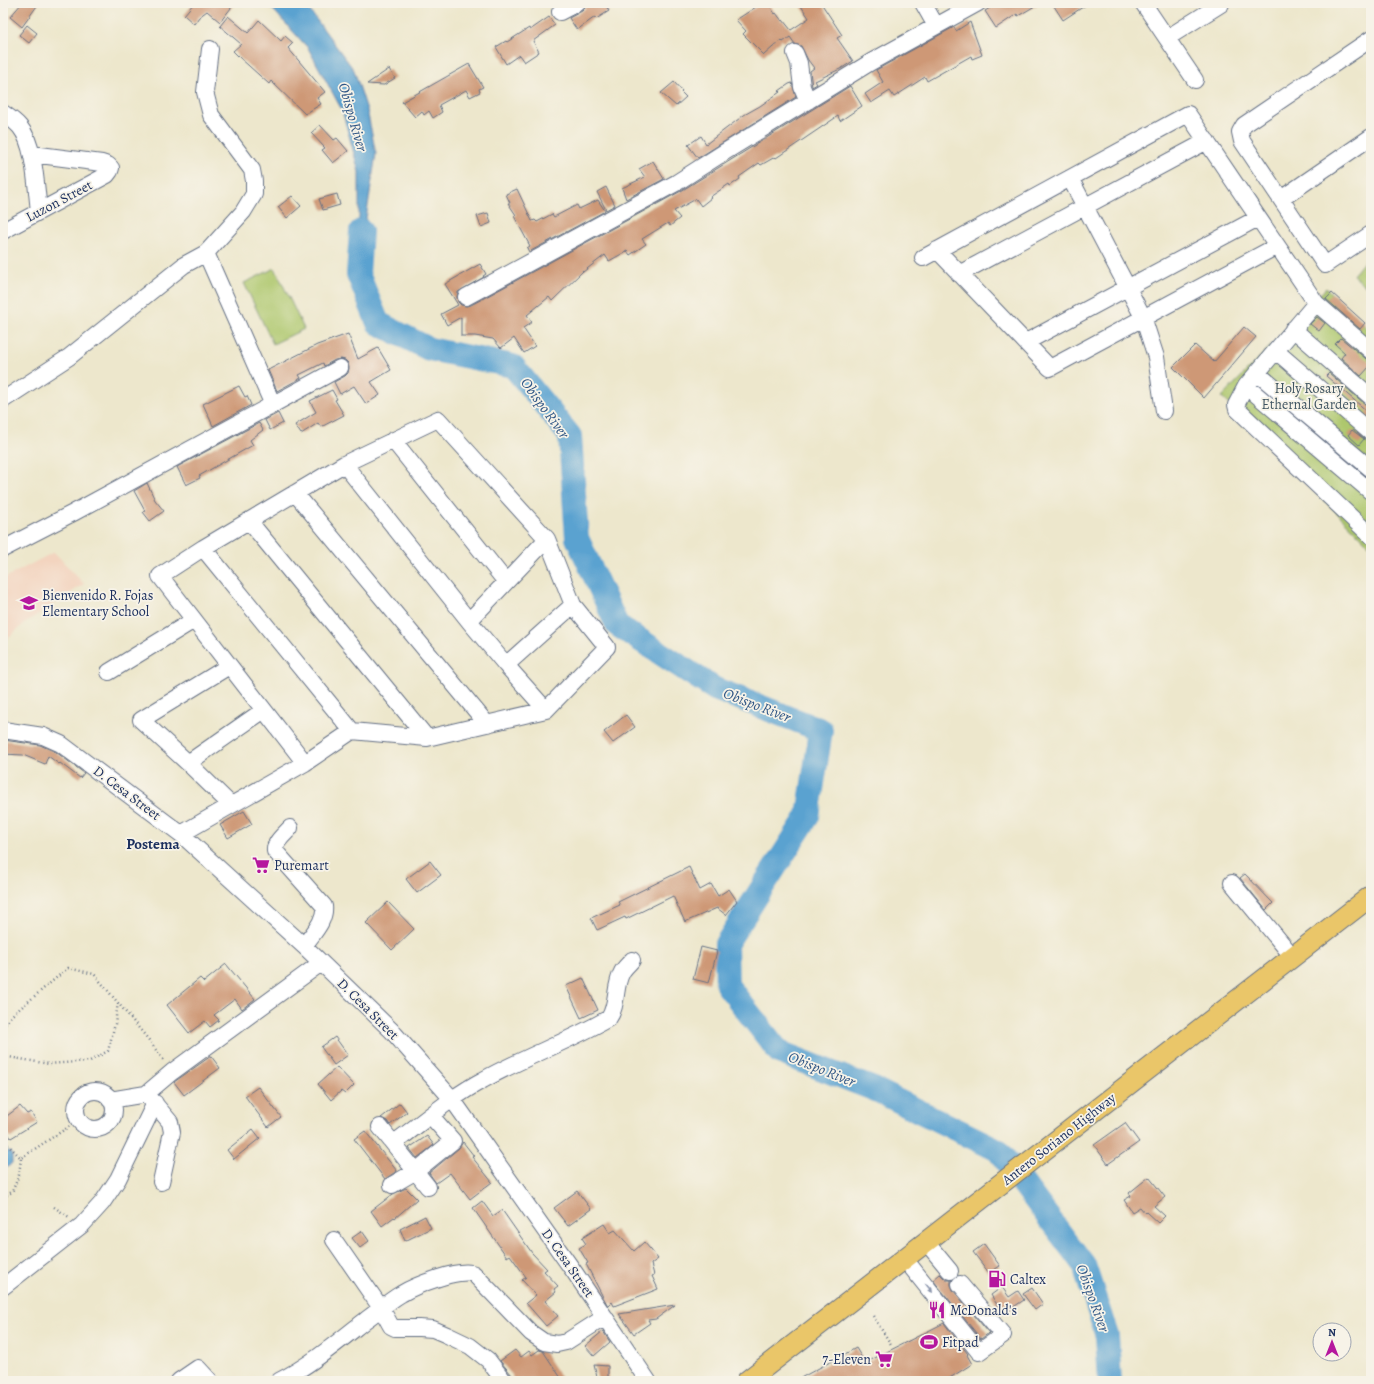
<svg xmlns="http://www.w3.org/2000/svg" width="1374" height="1384" font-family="Alegreya,serif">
<rect width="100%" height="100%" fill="#f7f3e8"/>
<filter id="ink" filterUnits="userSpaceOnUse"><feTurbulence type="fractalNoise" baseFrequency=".025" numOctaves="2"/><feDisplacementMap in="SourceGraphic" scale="8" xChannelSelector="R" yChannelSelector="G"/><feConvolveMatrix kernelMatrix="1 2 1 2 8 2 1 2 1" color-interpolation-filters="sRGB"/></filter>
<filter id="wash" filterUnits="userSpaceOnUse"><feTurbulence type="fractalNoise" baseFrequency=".012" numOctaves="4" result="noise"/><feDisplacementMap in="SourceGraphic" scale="16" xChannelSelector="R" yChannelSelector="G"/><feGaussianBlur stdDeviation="0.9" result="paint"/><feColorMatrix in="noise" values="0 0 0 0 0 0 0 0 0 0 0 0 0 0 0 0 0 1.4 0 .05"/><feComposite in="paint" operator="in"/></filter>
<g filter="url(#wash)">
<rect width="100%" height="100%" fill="#ede7cc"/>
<path fill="#f3d4bf" d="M54,552l30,32 -58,38 -23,20v-63z"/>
<path fill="#aec76d" stroke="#647b66" d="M1371,253v38l-18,-16z
M275,268l29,61 -31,15 -29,-61z
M1326,288l45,44v215l-149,-150z"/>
<path fill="#5aa2d0" stroke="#3a6897" d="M267,3h37l50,67 13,40 9,44 -17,110v-92l-17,-62 -34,-62z
M3,1149l7,3 2,4v7l-4,4 -5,1z"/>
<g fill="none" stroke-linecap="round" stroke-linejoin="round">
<path stroke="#5aa2d0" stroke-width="24" d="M361,231l-3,43 20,49 51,26 84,17 57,70 7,102 40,87 98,64 106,41 -13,86 -82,128 1,41 52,67 97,38 122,60 86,115 23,71 3,45"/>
</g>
<g id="blocks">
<path fill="#ce9876" d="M22,3h17l-17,24 -12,-10z
M194,3h41l-15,19 -13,-11 -8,6 -5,7 -10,-9z
M586,3h18l5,8 -13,8 -1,-2 -18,13 -8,-12 13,-7 3,-3z
M762,3h6l7,11 1,-1 6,8 1,-1 8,10 18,-12 -10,-15h22l21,32 -5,3 16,23 -11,7 -27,13 2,3 -5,3 -2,-16 4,-3 -6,-8 -7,-14 -6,-2 -5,-7 -7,5 -2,-2 -17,15 -21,-21 3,-3 -10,-11z
M998,3h42l-22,13 -1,-2 -21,14 -11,-17z
M1052,3h37l-26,17z
M228,16l20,17 11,-13 22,21 4,-5 8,7 -5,5 37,44 -8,6 4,6 -16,10 -34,-33 -2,3 -30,-27 -6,-6 8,-7 -21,-18z
M549,17l6,8 -22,16 6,11 -15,10 -5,-7 -13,9 -10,-17 10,-6 1,1 22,-14 1,2z
M970,22l12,33 -10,4 -1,-3 -44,25 -2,-4 -31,20 -4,-6 -19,12 -6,-9 18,-12 -7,-12 78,-43 2,4z
M27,25l10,8 -8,10 -10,-8z
M469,64l14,23 -4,2 1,3 -10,5 -4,-7 -27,15 3,7 -9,6 -4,-7 -5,4 -2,-4 -7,6 -13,-15z
M389,69l6,9 -11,7 -17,-1z
M674,82l8,9 -1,1 5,5 -10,9 -15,-13z
M792,83l4,14 -98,61 -10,-13 13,-9 5,8 38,-29 16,-9 20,-14 -1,-1 10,-7z
M850,86l12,20 -22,15 -2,-5 -62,42 -1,-1 -14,8 -2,-2 -20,14 1,2 -10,7 -1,-2 -19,13 1,1 -10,8 -5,-7 -22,12 6,7 -10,8 -2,-3 -26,16 4,5 -16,11 -3,-4 -18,10 -4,-6 -22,17v-1l-31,30 -3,-4 -22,18 5,7 -9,6 12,18 -11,7 -10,-15 -13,10 -8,-9 -18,-3h-14v-19l-14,8 -6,-11 17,-9 -13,-21 35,-20 6,10 -3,2 1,1 -26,15 -1,5 1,5 3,3 5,1 5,-1 210,-114z
M320,125l14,15 3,-2 11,13 -15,12 -11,-13 3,-2 -14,-15z
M653,161l11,18 -38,20 -4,-11 23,-11 -6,-8z
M606,187l9,18 -9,5 -9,-18z
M517,189l15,32 3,-1 2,2 15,-8 2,3 23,-12 2,4 19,-9 7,11 -76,41 -2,-4 3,-2 -16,-30 2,-1 -8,-12h2l-4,-9z
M337,194l3,11 -17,5 -4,-11z
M292,196l9,10 -14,12 -9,-11z
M488,213l3,10 -10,4 -4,-11z
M1332,293l33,30 -5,6 -34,-30z
M1317,317l8,6 -6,8 -9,-7z
M1244,327l12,10 -52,61 -31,-31 22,-22 19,17z
M348,334l10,25 20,-11 13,22 -20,12 9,13 -14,9 -12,-18 -14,8 -6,-12 11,-6 3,-3 1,-5 -1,-5 -3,-3 -4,-1 -6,1 -11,6 -1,-3 -24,12 2,3 -24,13 -9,-21 49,-25z
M1341,338l30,25v2l-10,11 -20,-18 4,-5 -10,-9z
M1329,373l36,31 6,2v14l-6,-5 3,-3 -42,-36z
M239,386l6,11 2,-1 4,9 -38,21 -10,-22z
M332,390l5,9 -2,1 9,15 -23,12 -3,-4 -17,11 -6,-9 21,-13 -6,-11z
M278,413l5,10 -13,7 -5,-10z
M259,423l4,7 -13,10 3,5 -54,31 1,2 -14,7 -9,-18z
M1352,430l12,9 -5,6 -11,-10z
M147,483l8,17 9,11 -14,10 -7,-9 2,-1 -11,-20z
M626,715l9,12 -22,16 -9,-11z
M3,740l37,5 16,7 28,21 -4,5 -20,-15 -1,1 -11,-8 -3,8 -22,-9 -20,-1z
M244,811l8,13 -24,14 -8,-13z
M430,861l11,14 -24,18 -11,-14z
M689,867l11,23 11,-6 7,12 11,-7 8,12 -11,14 -9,-7 -32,14 -12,-26 -47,23 -1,-2 -28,13 -6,-12 29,-13 -2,-3z
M1245,874l28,29 -7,7 -26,-32z
M388,902l26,27 -22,21 -26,-27z
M701,947l16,4 -8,32 -16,-4z
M226,964l29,35 -13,10 -7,-10 -21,16 5,5 -9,7 -5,-6 -16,12 -22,-28 33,-27 4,4z
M583,978l15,32 -17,8 -15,-32z
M335,1037l13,18 -14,10 -13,-18z
M211,1056l9,12 -36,27 -10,-13z
M337,1067l17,18 -9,9 -4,-3 -10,9 -13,-16z
M258,1087l23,30 -13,10 -23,-31z
M400,1103l7,9 -17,13 -3,-4 -6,-3z
M20,1106l7,8 4,-2 6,10 -26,16 -8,-12v-7z
M1125,1123l14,19 -31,22 -14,-19z
M253,1129l7,9 -26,21 -7,-9z
M365,1131l32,40 -12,8 -31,-40z
M427,1136l7,9 -17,13 -8,-10z
M463,1142l11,14 -2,1 20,25 -22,17 -20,-26 -14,10 -7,-10 30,-25z
M1149,1177l16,20 -11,9 11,10 -7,7 -12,-11 -1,1 -5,-6 -8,5 -8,-12 7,-4 -2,-3z
M406,1188l11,11 -22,19 -1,-1 -12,9 -11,-15 22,-17z
M577,1191l14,18 -23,17 -14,-18z
M482,1201l11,15 9,-6 30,43 15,16 -3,2 14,15 -4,3 2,3 -11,9 13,15 -12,10 -20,-23 10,-8 -14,-15 4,-3 -16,-22 -3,2 -34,-49z
M425,1216l6,12 -26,13 -5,-12z
M604,1224l6,9 5,-3 19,21 10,-9 7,8 7,9 -7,5 3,11 -2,1 6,13 -44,17 -2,-4 -4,4 -5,-9 -17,-33 2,-1 -9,-15 7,-4 -4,-6z
M362,1231l7,10 -9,7 -8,-10z
M984,1244l16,22 -11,7 -16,-21z
M940,1274l6,6h5v5l2,5 36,43 -8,6 -48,-59z
M1002,1287l7,10 9,-6 6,9 -21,14 -12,-19z
M1032,1288l11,16 -8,6 -12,-16z
M675,1305l-19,14 -8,1 2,3 -16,11 -15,-20z
M944,1323l24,31 -1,1 5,9 -27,17h-150l61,-33 9,15z
M603,1331l7,11 -16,14 -9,-10z
M515,1350l6,7 8,-6 3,4 7,-5 4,1 20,30h-50l-1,-6 -12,-14z
M594,1365l14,1v15h-10z"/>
</g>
</g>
<g filter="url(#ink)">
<use href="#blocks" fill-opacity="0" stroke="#646f84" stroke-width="1"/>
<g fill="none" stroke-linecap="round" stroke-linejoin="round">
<g stroke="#646f84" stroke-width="18">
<path id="minor" d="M923,3l13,23
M1143,3l52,77
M560,12l17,-9
M1167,38l54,-34
M1371,39l-127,86 -4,7 2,9 83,124 46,-31
M795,53l4,10 3,24 6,14
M3,113c6,4 12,8 17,14 15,18 16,61 19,84
M1070,178l73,139 13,40 8,54
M1281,199l90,-62
M3,231l104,-56 3,-4 1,-3 -3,-3 -6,-2 -70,-9
M937,250l113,118 227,-122
M206,253l67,152
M923,258l265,-144 128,189
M959,274l248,-133
M466,297l210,-114 47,-30 148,-91 107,-59
M1293,329l78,68
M1026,342l232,-124
M1276,351l95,82
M1371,351l-55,-48 -70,83 -10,19 1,4 134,127
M1257,373l114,96
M1246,386l125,106
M3,400l66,-43 115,-92 22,-12 37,-41 11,-18v-13l-2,-11 -41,-55 -6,-23 5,-43
M393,440l113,142
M344,464l125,157 37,44
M295,493l192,231
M249,521l178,217
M203,548l149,183
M3,549l70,-36 267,-145
M229,666l-88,54 47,43 43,42
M109,672l85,-52
M546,710l-40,-45 67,-60
M3,730l40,6 18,8 120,90 123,112 88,85 60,68 123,174 73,108
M188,763l76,-53
M305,763l-145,-187 43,-28 141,-84 94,-45 109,120
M290,828c-5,6 -16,14 -15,23l49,55c2,15 -12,28 -20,40
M181,834l124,-71 47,-32 75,7 119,-28 61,-63 -34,-42 -26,-66 -78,82
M1232,883l61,74
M76 1110a19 19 0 1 1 38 0a19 19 0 1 1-38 0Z
M149,1097l21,25 2,10 -11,50
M110,1100l36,-6 26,-22 149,-109
M380,1127l48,60
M394,1143c29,-21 57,-46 89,-63 41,-23 85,-38 126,-62 9,-13 5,-32 13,-46 2,-4 7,-8 10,-12
M392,1185l24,-14 37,-30 -22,-25
M334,1240l47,68 10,18 4,2h24l14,1 14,6 23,11 18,14 16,21
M926,1242l24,29
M904,1258l75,94 24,-17 -43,-51
M3,1287l79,-62 20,-22 16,-24 37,-76
M179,1381l19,-13 12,13
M279,1381c32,-16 60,-40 88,-62 11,-8 22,-18 34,-25 13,-8 60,-27 73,-20l57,59 13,9 13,2 9,-2 39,-25"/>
</g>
<g stroke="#646f84" stroke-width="22">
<path id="major" d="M747,1381l624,-485"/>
</g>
<path stroke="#646f84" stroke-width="2.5" stroke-dasharray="1 3" stroke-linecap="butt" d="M3,1027l8,-11 57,-48 26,6 54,65 16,22
M3,1056l46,8 41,-3 18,-10 7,-27 3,-22
M3,1138l3,5 15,15 58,-38
M3,1197l9,-5 7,-17 2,-17
M54,1207l15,10
M873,1316l19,30"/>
<use href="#minor" stroke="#fff" stroke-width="16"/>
<use href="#major" stroke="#eac669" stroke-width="20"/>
</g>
<defs><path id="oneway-solid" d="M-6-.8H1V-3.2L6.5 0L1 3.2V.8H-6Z"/></defs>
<use fill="#8d97ae" href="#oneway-solid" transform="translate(929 1288) rotate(51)"/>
</g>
<defs>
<g id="school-bare" transform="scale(1.38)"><path d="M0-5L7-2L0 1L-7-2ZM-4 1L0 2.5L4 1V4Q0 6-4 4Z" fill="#b5179e" stroke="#f7f3e8" stroke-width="2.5" paint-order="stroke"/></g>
<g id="supermarket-bare" transform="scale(1.38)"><path d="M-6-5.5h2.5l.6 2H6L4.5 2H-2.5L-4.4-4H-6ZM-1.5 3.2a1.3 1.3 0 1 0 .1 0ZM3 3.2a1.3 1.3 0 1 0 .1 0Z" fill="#b5179e" stroke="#f7f3e8" stroke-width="2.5" paint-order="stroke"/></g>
<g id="fuel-bare" transform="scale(1.38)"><path d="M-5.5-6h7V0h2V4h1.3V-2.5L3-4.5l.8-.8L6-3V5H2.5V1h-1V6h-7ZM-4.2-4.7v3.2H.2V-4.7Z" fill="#b5179e" stroke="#f7f3e8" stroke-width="2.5" paint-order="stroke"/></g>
<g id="restaurant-bare" transform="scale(1.38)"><path d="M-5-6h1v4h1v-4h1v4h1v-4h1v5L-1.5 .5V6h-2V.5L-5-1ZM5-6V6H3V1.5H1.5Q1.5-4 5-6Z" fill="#b5179e" stroke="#f7f3e8" stroke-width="2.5" paint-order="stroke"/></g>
<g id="stadium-bare" transform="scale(1.38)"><path d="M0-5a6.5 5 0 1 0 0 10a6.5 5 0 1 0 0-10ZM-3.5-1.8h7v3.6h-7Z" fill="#b5179e" stroke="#f7f3e8" stroke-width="2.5" paint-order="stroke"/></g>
</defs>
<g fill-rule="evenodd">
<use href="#school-bare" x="29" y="603"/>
<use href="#supermarket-bare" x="261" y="865"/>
<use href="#fuel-bare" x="997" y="1279"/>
<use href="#restaurant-bare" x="937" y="1310"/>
<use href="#stadium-bare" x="929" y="1342"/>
<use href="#supermarket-bare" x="884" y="1359"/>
</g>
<g text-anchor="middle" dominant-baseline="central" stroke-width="3.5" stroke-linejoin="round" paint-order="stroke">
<g font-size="14" fill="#1b2f5e" stroke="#f7f3e8">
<text transform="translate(59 201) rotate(-28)">Luzon Street</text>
<text transform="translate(127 793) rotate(37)">D. Cesa Street</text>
<text transform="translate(368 1009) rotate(45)">D. Cesa Street</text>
<text transform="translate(1059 1139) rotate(-38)">Antero Soriano Highway</text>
<text transform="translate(568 1263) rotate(55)">D. Cesa Street</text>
</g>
<g font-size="14" fill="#405562" stroke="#f7f3e8">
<text x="1309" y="388">Holy Rosary<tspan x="1309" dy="16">Ethernal Garden</tspan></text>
</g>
<g font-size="14" fill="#1b2f5e" stroke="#f7f3e8" text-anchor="start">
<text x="42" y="595">Bienvenido R. Fojas<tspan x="42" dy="16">Elementary School</tspan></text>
<text x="274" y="865">Puremart</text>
<text x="1010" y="1279">Caltex</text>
<text x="950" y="1310">McDonald's</text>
<text x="942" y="1342">Fitpad</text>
<text x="871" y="1359" text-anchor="end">7-Eleven</text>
</g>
<g font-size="15" font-style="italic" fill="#315786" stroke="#f7f3e8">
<text transform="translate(353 117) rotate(74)">Obispo River</text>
<text transform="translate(545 408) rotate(54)">Obispo River</text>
<text transform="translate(757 705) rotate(21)">Obispo River</text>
<text transform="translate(822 1069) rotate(22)">Obispo River</text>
<text transform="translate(1093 1298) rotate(70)">Obispo River</text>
</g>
<g font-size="15" font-weight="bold" fill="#1b2f5e" stroke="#f7f3e8">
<text x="153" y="844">Postema</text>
</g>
</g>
<rect width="1374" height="1384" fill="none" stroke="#f7f3e8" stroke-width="16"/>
<g transform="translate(1332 1342)"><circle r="19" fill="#f7f3e8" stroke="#9fa5b1"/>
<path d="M0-3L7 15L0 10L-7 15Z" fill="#b5179e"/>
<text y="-6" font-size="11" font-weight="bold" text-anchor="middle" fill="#1b2f5e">N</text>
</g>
</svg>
